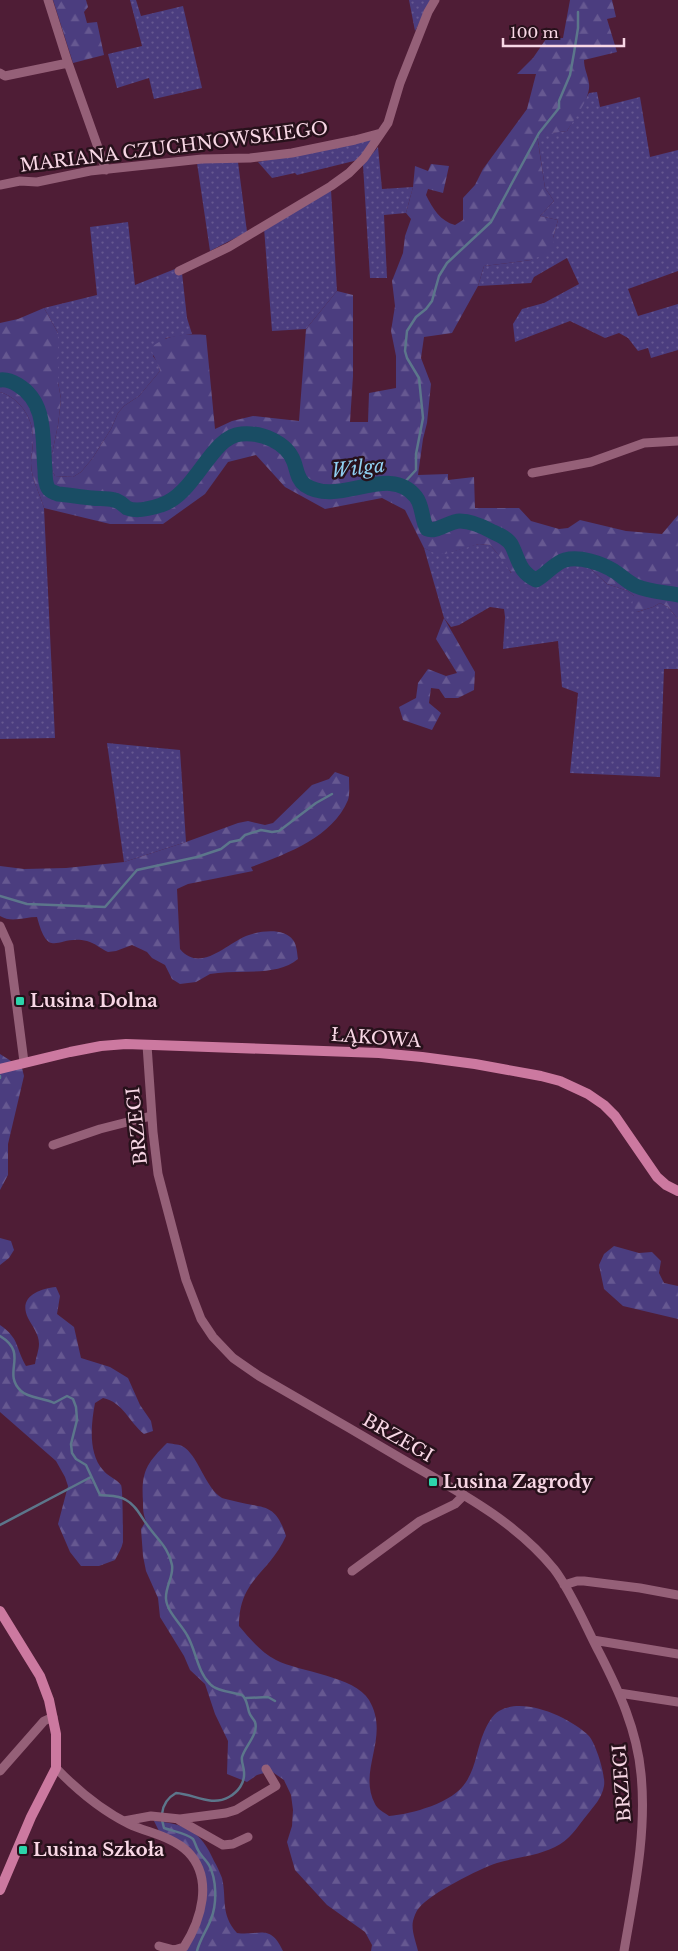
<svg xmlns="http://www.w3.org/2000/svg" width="678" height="1951" font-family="'Libre Baskerville',serif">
<defs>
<pattern id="grass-dots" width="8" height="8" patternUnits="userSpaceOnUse" patternTransform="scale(1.25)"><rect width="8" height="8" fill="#4b3d7f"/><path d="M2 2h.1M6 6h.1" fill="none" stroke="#665891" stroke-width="1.8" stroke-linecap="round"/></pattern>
<pattern id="forest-firs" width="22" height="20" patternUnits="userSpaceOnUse" patternTransform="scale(1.25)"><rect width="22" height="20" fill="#4b3d7f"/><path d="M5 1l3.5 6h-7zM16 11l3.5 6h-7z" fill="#665891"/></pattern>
</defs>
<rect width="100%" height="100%" fill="#4f1d36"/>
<path fill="url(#grass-dots)" d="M130,0h6l5,16 42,-10 19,82 -48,11 -5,-21 -32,10 -9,-34 34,-8z
M409,0h22l-16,31z
M597,92l3,15 40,-10 10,60 28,-7v121l-50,18 10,27 40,-12v46l-27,8 -3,-10 -10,3 -10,-13 -9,-5 -14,5 -35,-17 -55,21 -2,-18 9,-15 22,-6 35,-19 -12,-26 -33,19 -3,6 -53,3 6,-20 47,-6 22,-22 5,-18 -18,-4 14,-15 -9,-13 -8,-54 30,-3 22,-38z
M373,139l-15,21 -61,15 -2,-2 -23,5 -14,-16z
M378,147l4,42 31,-2 -7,26 -22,2 3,63h-17l-7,-113z
M238,162l9,70 -37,19 -13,-88z
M331,190l6,101 -31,38 -34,2 -8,-103z
M128,222l7,63 40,-16 7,4 5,45 5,16 -26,4 -13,18 5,7 2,8 -21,25 -15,10 -6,7 -7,16 -19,30 -11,13 -8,5 -18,-1 -4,-8v-9l7,-34 3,-26 -3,-17v-49l-14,-25 53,-13 -7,-68z
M0,392c20,6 34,27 33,48 0,8 -2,16 -2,23 0,16 9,30 13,45l11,230 -55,1z
M479,544l11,1 15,17 6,11 46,-1 8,-7 13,-1 11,3 18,17 21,7 6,5 3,16 16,-5 7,-4 8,4 10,12v50h-14l-4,108 -90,-4 8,-80 -16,-6 -4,-46 -55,8 2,-32 -1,-8 -14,-2 -31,18 -8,2 -7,-9 -20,-70c21,11 33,0 55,-4z
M107,743l73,7 6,92 -62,20z"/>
<path fill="url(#forest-firs)" d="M53,0h33l2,7 -4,5 3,11 10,-1 7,33 -31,8z
M570,0h42l4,17 -9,2 10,33 -33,8c0,9 4,15 5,24 2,13 -15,36 -22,47l-30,4 8,53 9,13 -14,15 18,4 -5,18 2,12 -24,10 -47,6 -6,20 -26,47 -28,4 -3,21 10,26 -4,39 -4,16 -5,36 30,-1v6l26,-3 1,31h44l12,13 28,8 9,-1 12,-8 46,11 36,3 16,-19v104l-10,-12 -8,-4 -7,4 -16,5 -5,-7 2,-9 -6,-5 -21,-7 -18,-17 -11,-3 -13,1 -17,16 -20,8c-17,-11 -24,-30 -38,-44l-11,-1 -34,10 -11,-1 -10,-5 -19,-38 -23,-12 -57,11 -40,-22 -29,-32 -28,7 -23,32 -42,30h-53l-66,-16c-4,-15 -13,-29 -13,-45 0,-7 2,-15 2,-23 1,-21 -13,-42 -33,-48v-69l18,-4 26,-11 14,25v49l3,17 -3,26 -7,34v9l4,8 18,1 8,-5 11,-13 19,-30 7,-16 6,-7 15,-10 21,-25c-2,-9 -7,-14 -9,-23 14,-14 37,-14 55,-13l9,94 17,-8 21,-5 46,5 7,-92 31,-38 16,4v81l-3,46h18l1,-29 27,-5v-32l-5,-25 4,-25 -3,-25 11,-28 2,-17 6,-17 -5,-6 7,-26 2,-21 13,5 3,-7 18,2 -6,27 -15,-4 -2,6c7,14 14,26 29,30l8,-5v-22l12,-13 8,-16 44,-60 9,-35h-19l16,-16 13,-19 17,-1z
M444,618l31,54 -1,18 -16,8h-13l-6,-9 -8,-1 -2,15 12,10 -9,17 -29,-10 -4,-13 17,-9 2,-15 10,-14 18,7 11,-3 -21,-34z
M335,772l14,5c0,7 1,17 -1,23 -16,38 -62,54 -97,67l2,4 -65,13 -11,5 3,60c20,24 45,-4 66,-13 12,-5 38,-9 47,4 4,5 4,13 5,19 -20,17 -55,11 -80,14l-8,1 -14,8 -16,2 -8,-5 -7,-14 -13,-7 -5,-6 -15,-7 -16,6 -8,1c-7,-3 -13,-9 -21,-11 -30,-7 -38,21 -50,-24 -12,0 -26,6 -37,-1v-50l24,3 42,-1 58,-6 62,-20 52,-19 10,-2 17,4 8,-2 39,-38 17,-6z
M0,1054l22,14 2,8 -16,68v31l-8,15z
M0,1238l11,3 3,9 -5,8 -9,7z
M614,1246l25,7 13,-1 9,9 -2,12 5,10 14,3v33l-55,-13 -19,-17 -5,-24 5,-11z
M56,1287l4,9 -3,18 17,13 7,31 29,9 18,11 12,27 11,16 2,10 -9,3c-15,-12 -21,-32 -41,-36l-8,5c-4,21 -7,50 8,67 4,6 14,9 18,15 2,3 2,50 2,57 -1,6 -5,12 -8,18l-16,6h-18l-11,-14 -12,-28 10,-38 -3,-9 -9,-16 -56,-49v-87c20,14 15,22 26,41l9,-2c1,-7 4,-14 4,-20 0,-10 -7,-18 -11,-26 -10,-21 10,-29 28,-31z
M167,1443c4,1 11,1 15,3 16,8 23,42 40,52 3,1 8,2 12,3 29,8 41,0 52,35 -17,38 -47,43 -47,90 11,13 22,26 37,34 23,12 79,16 93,40 22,37 -12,70 6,104 2,5 10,9 14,12 23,-2 64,-13 77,-34 10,-15 11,-34 18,-50 3,-7 8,-17 15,-21 25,-15 72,7 90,25 7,8 17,40 15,50 -2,12 -10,20 -17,29 -9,11 -18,26 -32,32 -18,9 -38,10 -58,16 -18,6 -66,30 -78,45 -3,3 -5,9 -6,13 -2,9 3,21 5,30h-47l1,-6 -7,-13 -38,-27 -32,-35 -8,-28 5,-16 1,-16 -2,-15 -7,-15 -13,-9 -14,4 -10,7 -20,-8 1,-33 -13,-27 -10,-30 -15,-14 -6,-14 -24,-39 -2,-19 -12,-27 -3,-15 -2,-27 5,-8c-3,-7 -3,-13 -3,-19 -2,-30 3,-38 24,-59z
M154,1821c32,3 47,10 60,40 3,5 6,12 8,17 5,21 -2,36 15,55 23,3 33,-10 46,18h-103l23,-48 -5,-39 -39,-33z"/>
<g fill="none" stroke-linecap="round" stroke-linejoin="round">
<path stroke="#5c768b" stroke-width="2.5" d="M402,485l14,-15v-16l7,-36 -4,-40 -12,-20 -2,-7 2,-20 9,-14 10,-8 6,-8 7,-25 8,-13 44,-41 48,-89 20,-25v-7l11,-26 4,-22 4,-25v-16
M0,896l27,8 78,3 32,-37 60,-13 24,-8 9,-7 10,-2 5,-5 16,-5 11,2 7,-1 37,-28 16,-9
M0,1076v2
M0,1336c30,18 1,36 21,55 7,7 23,7 33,12l13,-7 6,3 3,8 1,13 -6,24 1,9 4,6 10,6 14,30c9,1 19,0 26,5 10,5 15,17 22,26 9,13 21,22 24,39 2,11 -7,22 -6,34 1,13 15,25 21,36 9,15 10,36 23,49 6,7 22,8 32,11 5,4 5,10 7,17 1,4 4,6 6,10 4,12 -10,24 -13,35 -1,5 2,10 2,15 1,11 -6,20 -15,25 -18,10 -35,-3 -53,-4 -9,5 -13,11 -14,21
M0,1525l91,-48
M246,1698l22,-1 7,4
M162,1820l2,8c8,3 22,5 29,11 2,3 3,8 5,11 3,6 8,10 11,15 8,15 8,39 2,54 -4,11 -11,20 -14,32"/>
<path stroke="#194d64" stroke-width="15" d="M0,380c6,-1 13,2 18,5 30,18 24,55 27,85 0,5 0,13 3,18 2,4 6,4 10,6 11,1 23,3 34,4 7,1 15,0 22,2 6,1 9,5 13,8 9,4 25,0 34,-3 34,-10 50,-69 80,-71 20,-2 46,8 53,28 3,8 3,17 11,23 34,23 84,-23 111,12 7,9 5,21 11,32 9,4 22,-8 33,-8 11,0 24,6 33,11 7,3 16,7 19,14 7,14 7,26 24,34 10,-5 18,-17 29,-20 15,-4 36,3 49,11 7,4 13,11 22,15 14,6 28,6 42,9"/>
<path stroke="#956078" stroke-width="9" d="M48,0l20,63 38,107
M0,73l5,3 63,-13
M0,185l20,-4 17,1 53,-11 112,-12 48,-1 42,-5 63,-13 26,-7
M179,271l50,-24 102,-61 18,-13 15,-15 24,-35 12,-40 28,-71 7,-12
M532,473l59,-11 53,-19 34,-2
M0,926l9,20 15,116
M147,1045l6,87 5,42 28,106 15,39 12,18 20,21 26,18c49,28 99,57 148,86 52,30 108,59 147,107 17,22 32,58 45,83 20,39 38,78 42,122 6,59 -7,118 -17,177
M53,1145l47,-16 51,-13
M352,1571l68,-50 35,-17 9,-9
M564,1585l13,-4h7l56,7 38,7
M593,1640l85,14
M619,1693l59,9
M56,1768c22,23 45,42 73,56 19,9 43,12 59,28 26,27 13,68 -4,95l-10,3 -15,-4
M0,1771l44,-50 9,-4
M179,1820l44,25 10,-1 15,-7
M124,1821l27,-5 29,3 46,-6 10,-3 40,-24 -10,-17"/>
<path stroke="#cc79a0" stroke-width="10" d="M0,1069l70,-17 31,-6 25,-2 253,9 43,4 53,7 66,12 19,5 28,13 16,11 11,11 42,61 9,8 12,6
M0,1611l40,65 9,24 7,34v34l-25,49 -31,73"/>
</g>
<g fill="#2cd5ab" stroke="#27111b" stroke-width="2">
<rect x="15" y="996" width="10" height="10" rx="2.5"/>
<rect x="428" y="1477" width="10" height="10" rx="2.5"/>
<rect x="18" y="1845" width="10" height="10" rx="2.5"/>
</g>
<g text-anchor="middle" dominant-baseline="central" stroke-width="5" stroke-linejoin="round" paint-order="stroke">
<g font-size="18" fill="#f8d7e5" stroke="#27111b">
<text transform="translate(174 147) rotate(-7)">MARIANA CZUCHNOWSKIEGO</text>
<text transform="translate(376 1038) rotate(4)">ŁĄKOWA</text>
<text transform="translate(137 1126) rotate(-96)">BRZEGI</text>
<text transform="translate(398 1438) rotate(30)">BRZEGI</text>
<text transform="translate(622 1783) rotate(-94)">BRZEGI</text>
</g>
<g font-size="18" font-weight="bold" fill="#f8d7e5" stroke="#27111b" text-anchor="start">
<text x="30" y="1001">Lusina Dolna</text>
<text x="443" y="1482">Lusina Zagrody</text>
<text x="33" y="1850">Lusina Szkoła</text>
</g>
<g font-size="19" font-style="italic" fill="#90cff0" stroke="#27111b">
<text transform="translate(358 468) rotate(-6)">Wilga</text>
</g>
</g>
<path d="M503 38v8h121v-8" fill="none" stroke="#f8d7e5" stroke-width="2.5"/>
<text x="510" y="38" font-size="15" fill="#f8d7e5" stroke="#27111b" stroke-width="4" paint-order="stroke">100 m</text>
</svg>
